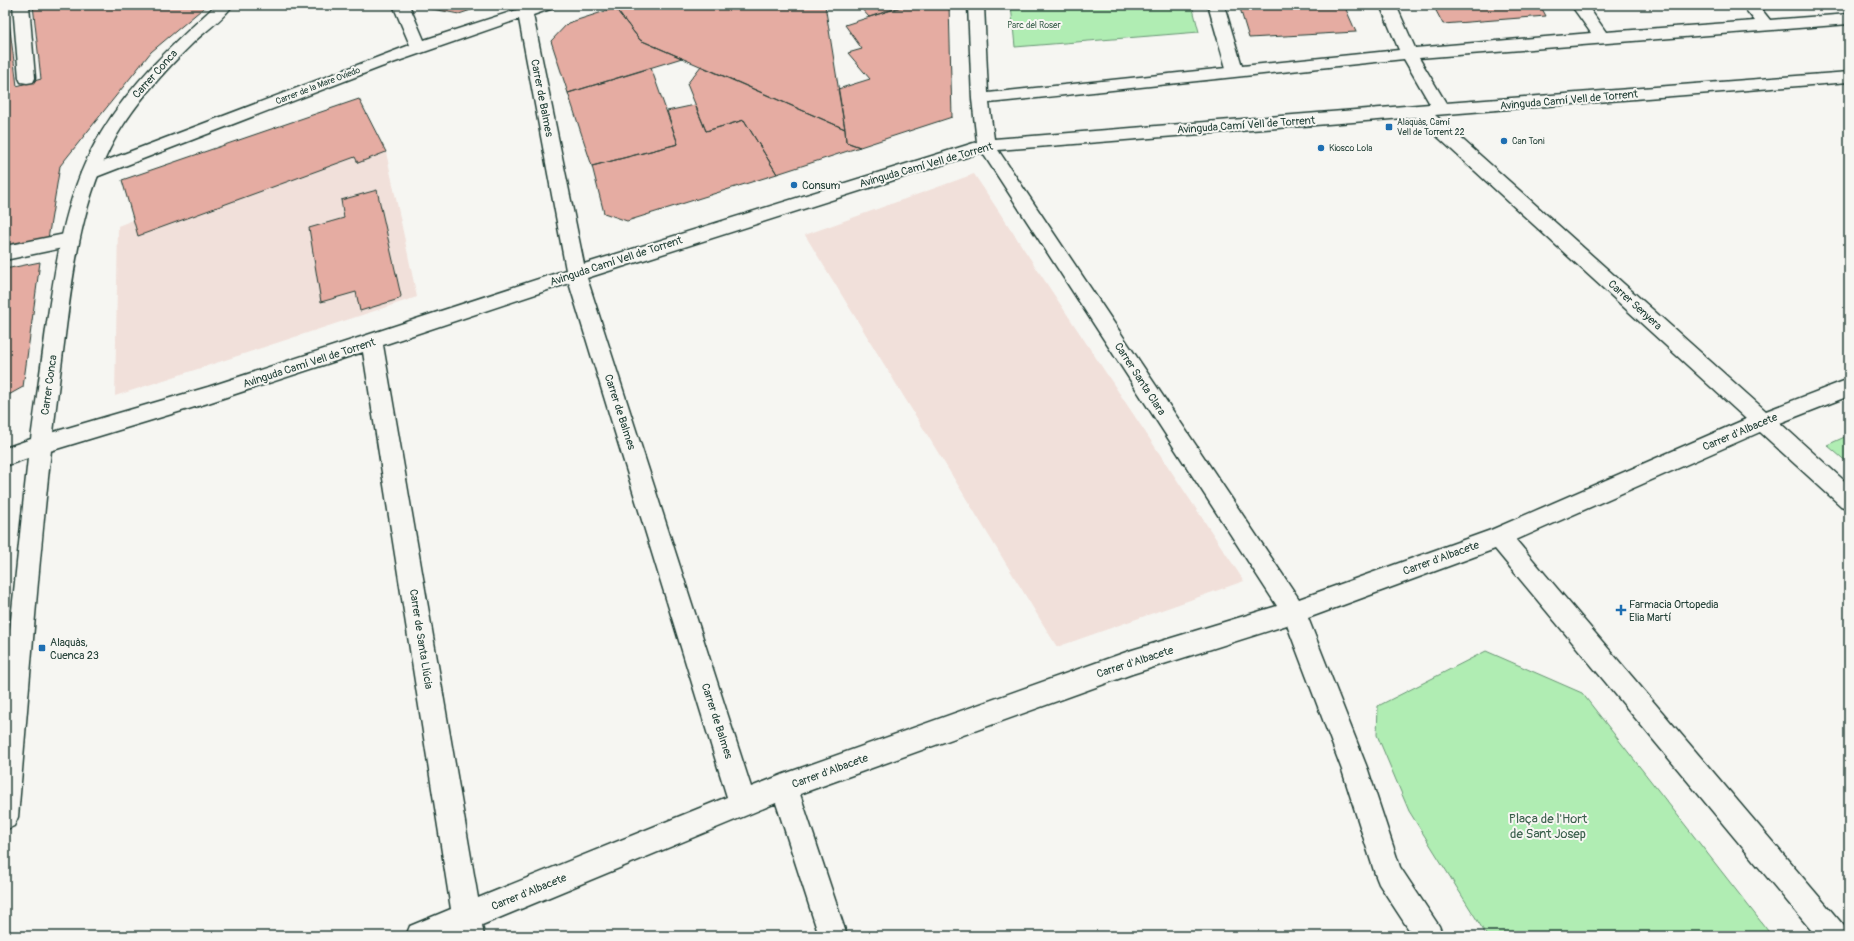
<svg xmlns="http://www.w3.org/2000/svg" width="1854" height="941" font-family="Pangolin,sans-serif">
<rect width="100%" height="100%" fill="#f6f6f2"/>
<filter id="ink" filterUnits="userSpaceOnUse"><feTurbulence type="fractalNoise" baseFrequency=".025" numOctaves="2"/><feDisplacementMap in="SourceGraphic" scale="8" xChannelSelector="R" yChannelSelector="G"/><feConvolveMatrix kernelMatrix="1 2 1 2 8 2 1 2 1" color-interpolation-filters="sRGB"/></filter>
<g filter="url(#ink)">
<path fill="#f1e0da" d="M359,99l27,53 31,145 -302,99 3,-170 15,-6 -11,-40z
M974,174l270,407 -187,66 -252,-412z"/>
<path fill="#b0edb3" stroke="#689574" d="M1011,5h181l7,27 -184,15z
M1849,435v29l-22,-19z
M1486,651l96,42 190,243h-285l-78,-125 -32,-76 1,-29z"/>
<path fill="#e5aca2" stroke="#1f3d34" d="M5,5h2l10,81 24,-7 -8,-74h174l-56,47 -91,114 -12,73 -43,9z
M425,5h61l-27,9 -32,-6z
M625,5h200l20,124 -205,-89 -25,-32z
M858,5h49l-38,12z
M907,5h42l3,112 -92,30 -14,-5 -1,-13 -7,-40 32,-10 -22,-26 14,-4 -17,-24z
M1239,5h105l12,27 -107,6z
M1433,5h107l6,11 -103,8z
M615,8l25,32 42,18 -114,35 -17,-52 17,-18z
M701,66l144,63 1,13 14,5 -83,27 -33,-54 -38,11 -19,-47z
M651,68l27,76 -86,22 -24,-73z
M359,99l27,53 -28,11 -3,-6 -217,79 -16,-56z
M695,105l11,26 38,-11 33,54 -150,47 -23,-8 -12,-47 86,-22 -11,-33z
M377,190l24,106 -2,3 -39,12 -4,-19 -35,10 -12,-74 35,-10 -3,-18z
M40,262l-17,125 -18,10v-128z"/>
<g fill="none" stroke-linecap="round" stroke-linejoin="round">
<g stroke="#1f3d34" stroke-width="3">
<path id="street" d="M13,5h16l6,73 -2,4 -6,1 -6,-1 -2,-4z
M393,5h16l15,35 108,-35h24l-3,3 -20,7 51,249 393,-122 -5,-43 -4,-94h16l4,88 238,-25 -18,-63h16l18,61 157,-16 -19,-45h16l19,43 176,-15 -20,-28h16l19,27 149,-11 -13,-16h16l12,15 79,-6v10l-430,34 27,45 403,-31v10l-414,33 331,296 83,-32v17l-69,27 69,62v24l-8,-3 -81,-74 -244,108 328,386 4,10h-32l-321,-387 -187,69 60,152 32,97 39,59 4,10h-30l-34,-52 -4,-10 -33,-104 -55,-145 -155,49 -332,120 47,142h-28l-43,-133 -294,122 2,11h-78l4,-10 41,-17 -88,-557 -155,51 -168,51 -8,-3 -3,-6 3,-6 8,-3 168,-49 358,-117 -47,-251 -138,48 -285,110 -6,2 -6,-2 -3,-4 3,-4 326,-124zM1404,59l26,45 -436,35 -5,-36zM1416,117l330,302 -255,111 -192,69 -301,-449zM982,152l295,454 -145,44 -348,124 -33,13 -164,-509zM569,283l158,514 -249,101 -95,-553z
M70,233l7,2 2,5 -2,5 -72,15v-14z"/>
</g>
<g stroke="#1f3d34" stroke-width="3">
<path id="secondary" d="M216,5h17c-10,14 -26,25 -38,36 -29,28 -57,59 -78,94 -41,72 -46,159 -57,240 -19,147 -29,294 -42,442l-4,9 -9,4v-153l23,-219 -23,8v-18l26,-9c5,-39 11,-78 16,-117 10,-65 19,-132 54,-189 30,-50 72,-89 115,-128z"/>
</g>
<use href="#street" fill="#f6f6f2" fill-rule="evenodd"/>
<use href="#secondary" fill="#f6f6f2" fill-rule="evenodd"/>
</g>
</g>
<g fill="#1f6fb2" stroke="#f6f6f2" stroke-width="1.5">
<rect x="1385" y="123" width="8" height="8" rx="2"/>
<circle cx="1504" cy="141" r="4"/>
<circle cx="1321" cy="148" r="4"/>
<circle cx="794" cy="185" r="4"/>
<path d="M1619 604h4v4h4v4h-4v4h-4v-4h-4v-4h4z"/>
<rect x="38" y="644" width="8" height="8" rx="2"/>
</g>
<g text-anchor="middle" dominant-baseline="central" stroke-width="4" stroke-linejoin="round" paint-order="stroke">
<g font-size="9" fill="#3c604d" stroke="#f6f6f2">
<text x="1034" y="25">Parc del Roser</text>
</g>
<g font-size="9" fill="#1f3d34" stroke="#f6f6f2">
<text transform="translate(318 86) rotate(-21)">Carrer de la Mare Oviedo</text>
</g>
<g font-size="9" fill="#1f3d34" stroke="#f6f6f2" text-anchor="start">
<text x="1397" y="122">Alaquàs, Camí<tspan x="1397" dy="10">Vell de Torrent 22</tspan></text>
<text x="1512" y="141">Can Toni</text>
<text x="1329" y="148">Kiosco Lola</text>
</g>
<g font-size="11" fill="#1f3d34" stroke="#f6f6f2">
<text transform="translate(155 74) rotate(-48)">Carrer Conca</text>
<text transform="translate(542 98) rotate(79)">Carrer de Balmes</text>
<text transform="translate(1569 100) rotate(-5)">Avinguda Camí Vell de Torrent</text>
<text transform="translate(1246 125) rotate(-4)">Avinguda Camí Vell de Torrent</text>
<text transform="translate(926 165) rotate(-16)">Avinguda Camí Vell de Torrent</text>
<text transform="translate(616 261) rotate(-18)">Avinguda Camí Vell de Torrent</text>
<text transform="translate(1635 305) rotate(42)">Carrer Senyera</text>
<text transform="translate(309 363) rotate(-18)">Avinguda Camí Vell de Torrent</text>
<text transform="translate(1140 379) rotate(57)">Carrer Santa Clara</text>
<text transform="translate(49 385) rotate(-82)">Carrer Conca</text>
<text transform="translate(620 412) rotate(72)">Carrer de Balmes</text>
<text transform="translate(1740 432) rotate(-23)">Carrer d'Albacete</text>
<text transform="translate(1441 558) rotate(-20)">Carrer d'Albacete</text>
<text transform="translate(421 639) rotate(81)">Carrer de Santa Llúcia</text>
<text transform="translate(1135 662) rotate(-18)">Carrer d'Albacete</text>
<text transform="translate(717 721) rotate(72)">Carrer de Balmes</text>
<text transform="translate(830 771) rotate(-20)">Carrer d'Albacete</text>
<text transform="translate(529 892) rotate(-22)">Carrer d'Albacete</text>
</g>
<g font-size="11" fill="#1f3d34" stroke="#f6f6f2" text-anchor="start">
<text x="802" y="185">Consum</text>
<text x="1629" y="604">Farmacia Ortopedia<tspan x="1629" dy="13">Elia Martí</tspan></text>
<text x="50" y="642">Alaquàs,<tspan x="50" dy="13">Cuenca 23</tspan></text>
</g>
<g font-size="13" fill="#3c604d" stroke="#f6f6f2">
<text x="1548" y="819">Plaça de l'Hort<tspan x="1548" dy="15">de Sant Josep</tspan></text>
</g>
</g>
<rect width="1854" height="941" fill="none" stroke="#f6f6f2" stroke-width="20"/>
<rect x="10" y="10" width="1834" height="921" fill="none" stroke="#1f3d34" stroke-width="1.5" filter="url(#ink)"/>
</svg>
